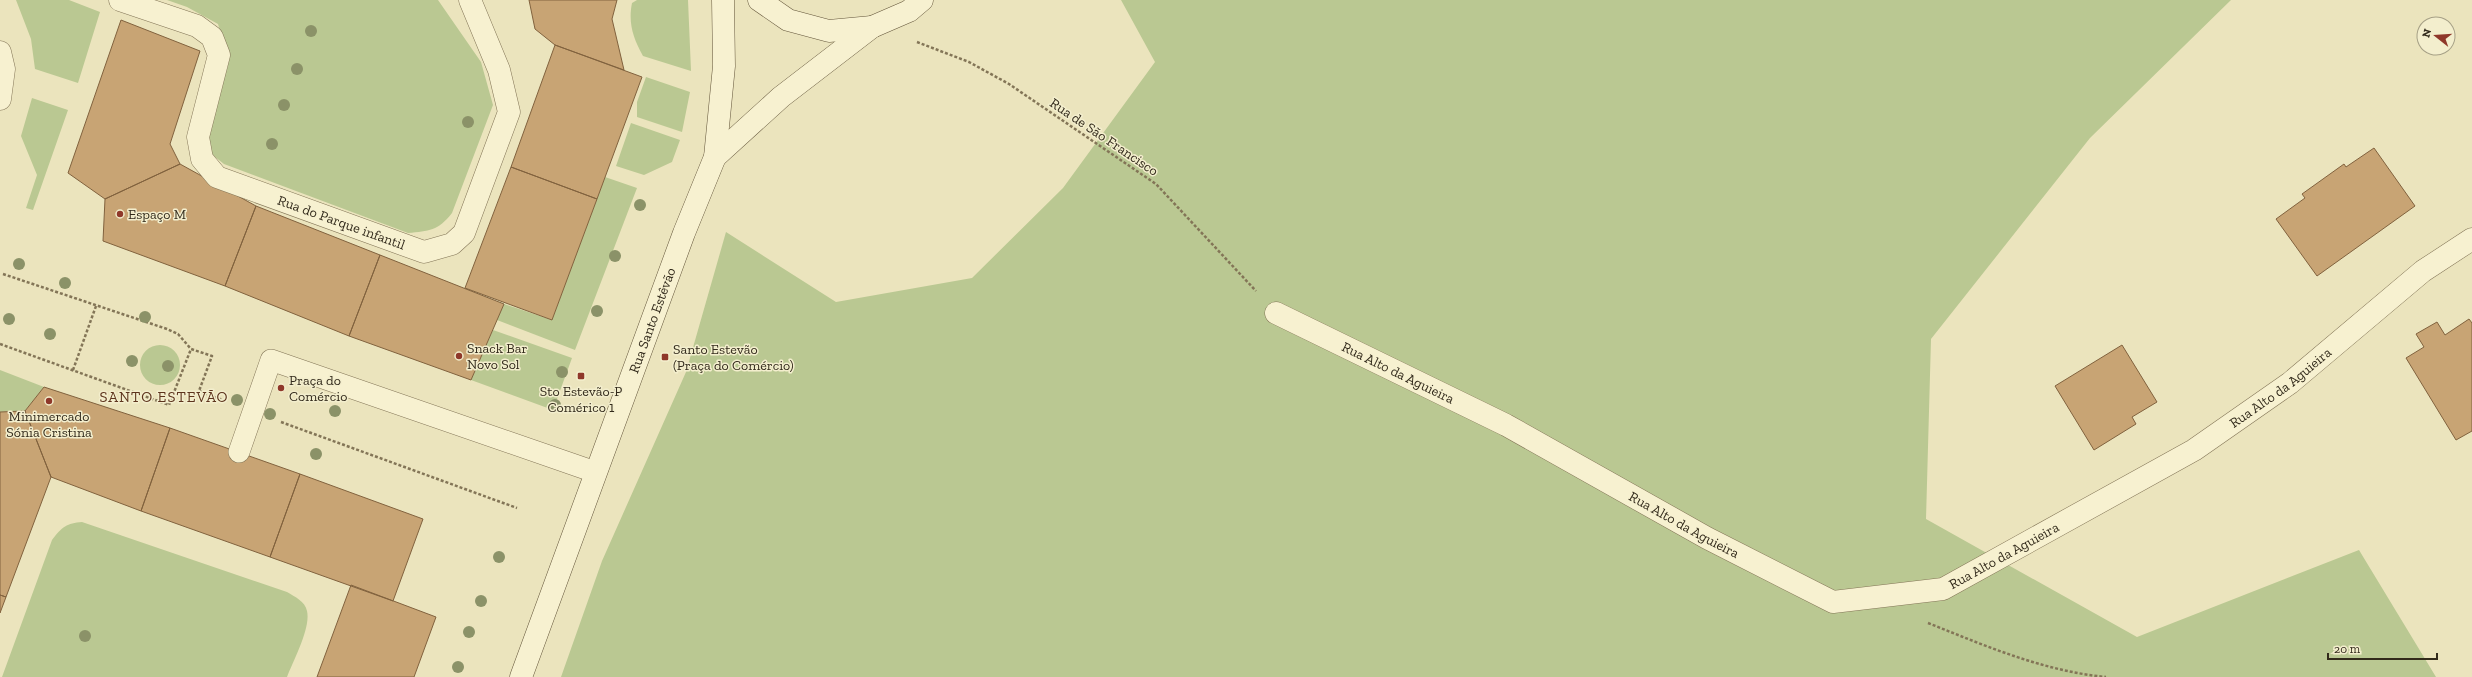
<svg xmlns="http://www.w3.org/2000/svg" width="2472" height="677" font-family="'Zilla Slab',serif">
<rect width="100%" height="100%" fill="#ebe4bd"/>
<path fill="#bac892" d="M16,0h53l31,12 -22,71 -43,-14 -4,-30z
M167,0h271l43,62 12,43 -41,108c-14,18 -23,18 -44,20l-184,-69 -14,-11 -5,-21 23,-66 -1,-12 -9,-30 -31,-17z
M637,0h51l3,71 -48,-15c-10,-18 -15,-33 -11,-53z
M1121,0h1110l-141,138 -159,201 -5,180 211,118 222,-87 77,127h-1875l41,-116 84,-189 40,-140 110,70 136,-24 91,-90 92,-126z
M646,77l44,15 -8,40 -45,-15v-15z
M32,98l36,12 -35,100 -7,-2 11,-33 -16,-39z
M631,123l49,17 -8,22 -28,13 -28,-9z
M605,177l32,11 -62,162 -78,-30 7,-16 48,16z
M493,330l79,28 -19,52 -82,-30z
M140 365a20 20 0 1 1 40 0a20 20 0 1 1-40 0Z
M0,370l44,17 -19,24 -25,1z
M82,522l205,70c8,5 18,9 20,19 4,17 -14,50 -20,66h-285l50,-137c10,-13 15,-17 30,-18z"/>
<path fill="#c8a474" stroke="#81623e" d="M529,0h88l-5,19 12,51 -69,-25 -20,-16z
M121,20l79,31 -30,93 10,20 -75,35 -37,-26z
M555,45l87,32 -45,122 -86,-32z
M2374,148l41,58 -98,70 -41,-57 29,-21 -3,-4 42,-30 2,3z
M180,164l76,42 -31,80 -122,-45 2,-42z
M511,167l86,32 -45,121 -87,-32z
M256,206l124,49 -31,81 -124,-50z
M380,255l124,49 -33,76 -122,-44z
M2469,319l3,4v108l-16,9 -50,-82 18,-11 -8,-13 21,-12 8,13z
M2122,345l35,57 -25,15 4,7 -42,26 -39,-64z
M44,387l126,41 -29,83 -90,-34 -26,-66z
M25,411l26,66 -45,120 -6,-2v-183z
M170,428l130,46 -30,83 -129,-46z
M300,474l123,45 -30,82 -123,-44z
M351,585l85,32 -22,60h-97z
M0,595l6,2 -6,16z"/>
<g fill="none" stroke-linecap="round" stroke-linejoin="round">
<g stroke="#837557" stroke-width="22">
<path id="lane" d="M239,452l32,-92 324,112"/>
</g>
<g stroke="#837557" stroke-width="23">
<g id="street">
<path id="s1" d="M120,0l77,26 15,11 7,18 -21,82 4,22 15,18 207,75 28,-8 12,-11 45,-121 -10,-42 -29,-70"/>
<path d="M0,52l4,17 -4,30"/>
<path id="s2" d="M1276,313l230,112 201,113 126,64 110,-13 251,-139 96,-67 133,-112 49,-32"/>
</g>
</g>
<g stroke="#64563b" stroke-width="23">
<g id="secondary">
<path d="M759,0l29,20 41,11 43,-4"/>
<path d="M715,157l66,-60 91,-70 37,-16 13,-11"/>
<path id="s3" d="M521,677l163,-444 31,-76 9,-91 -1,-66"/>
</g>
</g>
<path stroke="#837557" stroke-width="2.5" stroke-dasharray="3 2" stroke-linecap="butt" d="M917,42l52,20 40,22 147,100 100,107
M3,274l164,55 11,5 13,15
M0,344l169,61 22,-56 21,7 -13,35 26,10
M73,370l23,-64
M281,422l236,86
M1928,623c58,23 115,48 178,54"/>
<use href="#lane" stroke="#f7f1d0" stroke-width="21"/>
<use href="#street" stroke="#f7f1d0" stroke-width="22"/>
<use href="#secondary" stroke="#f7f1d0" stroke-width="22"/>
</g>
<g fill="#8b9268">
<circle cx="311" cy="31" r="6"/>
<circle cx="297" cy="69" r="6"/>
<circle cx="284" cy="105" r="6"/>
<circle cx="468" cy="122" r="6"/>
<circle cx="272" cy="144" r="6"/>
<circle cx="640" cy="205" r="6"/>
<circle cx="615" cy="256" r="6"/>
<circle cx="19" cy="264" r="6"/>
<circle cx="65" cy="283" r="6"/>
<circle cx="597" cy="311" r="6"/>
<circle cx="145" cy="317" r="6"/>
<circle cx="9" cy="319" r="6"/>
<circle cx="50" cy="334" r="6"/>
<circle cx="132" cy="361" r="6"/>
<circle cx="168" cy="366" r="6"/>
<circle cx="562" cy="372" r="6"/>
<circle cx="237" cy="400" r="6"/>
<circle cx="555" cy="405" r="6"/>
<circle cx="335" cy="411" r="6"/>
<circle cx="270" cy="414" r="6"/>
<circle cx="316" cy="454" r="6"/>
<circle cx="499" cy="557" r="6"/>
<circle cx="481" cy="601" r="6"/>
<circle cx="469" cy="632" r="6"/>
<circle cx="85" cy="636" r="6"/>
<circle cx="458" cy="667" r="6"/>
</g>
<g fill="#8f382a" stroke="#f3eecd" stroke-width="1.5">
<circle cx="120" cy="214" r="4"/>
<circle cx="459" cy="356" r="4"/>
<rect x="661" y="353" width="8" height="8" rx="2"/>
<rect x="577" y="372" width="8" height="8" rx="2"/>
<circle cx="281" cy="388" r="4"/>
<circle cx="49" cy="401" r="4"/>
</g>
<g text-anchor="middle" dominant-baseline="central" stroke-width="3" stroke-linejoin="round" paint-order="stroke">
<g font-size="14" fill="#322a1b" stroke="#f3eecd">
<text transform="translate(1104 137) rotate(34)">Rua de São Francisco</text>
<text stroke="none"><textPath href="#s1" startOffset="382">Rua do Parque infantil</textPath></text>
<text stroke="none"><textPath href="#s3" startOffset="380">Rua Santo Estêvão</textPath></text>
<text stroke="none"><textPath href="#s2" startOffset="136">Rua Alto da Aguieira</textPath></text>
<text stroke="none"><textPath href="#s2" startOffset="1132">Rua Alto da Aguieira</textPath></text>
<text stroke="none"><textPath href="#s2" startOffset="460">Rua Alto da Aguieira</textPath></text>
<text stroke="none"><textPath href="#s2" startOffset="808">Rua Alto da Aguieira</textPath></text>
</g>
<g font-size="14" fill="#322a1b" stroke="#f3eecd" text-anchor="start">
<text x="128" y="214">Espaço M</text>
<text x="467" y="348">Snack Bar<tspan x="467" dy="16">Novo Sol</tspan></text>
<text x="673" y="349">Santo Estevão<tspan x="673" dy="16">(Praça do Comércio)</tspan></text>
<text x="289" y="380">Praça do<tspan x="289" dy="16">Comércio</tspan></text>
<text x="581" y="391" text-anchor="middle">Sto Estevão-P<tspan x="581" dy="16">Comérico 1</tspan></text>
<text x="49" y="416" text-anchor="middle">Minimercado<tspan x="49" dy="16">Sónia Cristina</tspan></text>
</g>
<g font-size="15" letter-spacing="1" fill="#5d341d" stroke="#f3eecd">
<text x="164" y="397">SANTO ESTEVÃO</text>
</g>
</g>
<g transform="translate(2436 36) rotate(287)"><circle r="19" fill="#f3eecd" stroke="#a6a086"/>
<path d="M0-3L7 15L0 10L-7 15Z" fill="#8f382a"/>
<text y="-6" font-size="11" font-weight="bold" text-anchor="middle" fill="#322a1b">N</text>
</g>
<path d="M2328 653v6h109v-6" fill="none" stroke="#322a1b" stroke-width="2"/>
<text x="2334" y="653" font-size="12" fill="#322a1b" stroke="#f3eecd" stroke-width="3" paint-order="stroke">20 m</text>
</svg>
